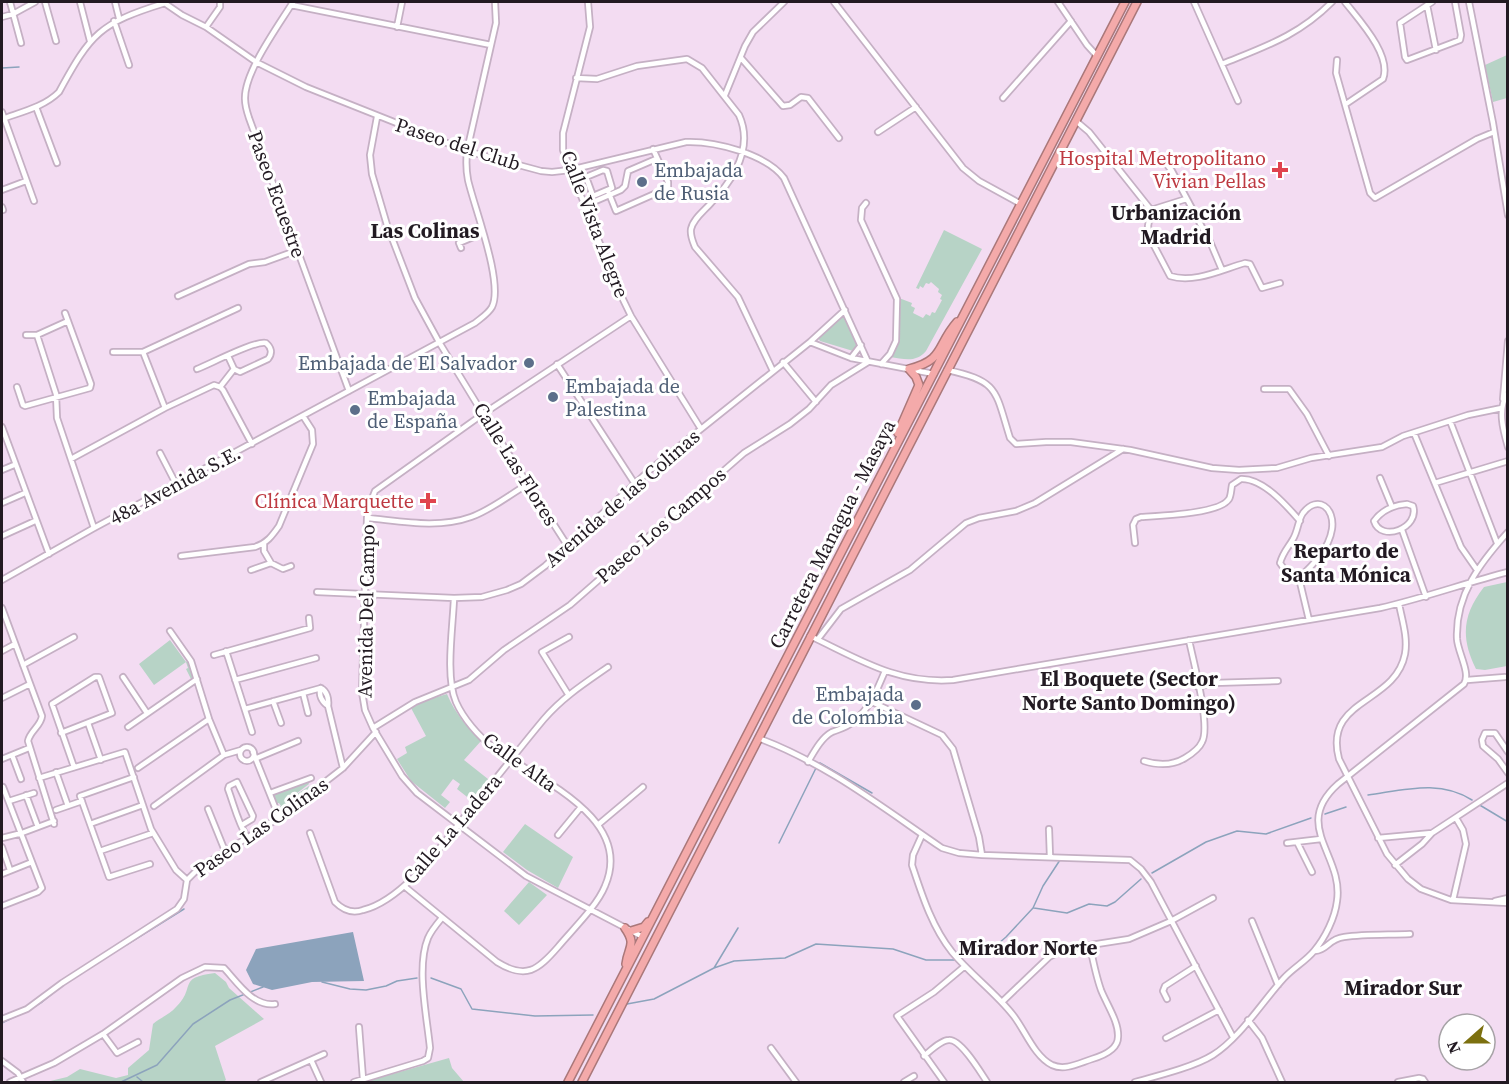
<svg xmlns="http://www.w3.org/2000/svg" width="1509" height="1084" font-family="'Source Serif 4',serif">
<rect width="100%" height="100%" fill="#f3dcf2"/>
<path fill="#b7d3c6" d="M1507,55v43l-14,4 -8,-37z
M944,230l38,19 -56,102c-10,12 -22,8 -36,6l6,-13 3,-46 13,5 -1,3 4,2 -2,5 10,5 3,-4 4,2 2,-4 3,1 7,-13 -2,-1 2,-4 -4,-3 1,-3 -8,-7 -2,2 -3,-1 -3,5 -3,-2 -1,3 -3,-1z
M843,315l5,1 10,26 -5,9 -33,-10 -2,-3z
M1507,582v84l-22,4 -9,-1c-16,-32 -13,-55 8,-82z
M170,640l16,22 3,-2 5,16 -3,3 -5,-10 2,-1 -2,-6 -32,23 -15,-21z
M447,694c8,19 20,33 34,47l-17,19 24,19 -17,21 -14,-11 3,-5 -7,-5 -12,16 9,7 -5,6 -34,-27 -14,-22 10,-6 -2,-6 21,-11 -15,-28 16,-8z
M308,782l1,2 -25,19 25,-17 2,2 -28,22 -5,-2 3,-2 -2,-3 -3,1 -3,-9z
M525,824l48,33 -15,31 -31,-18 -24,-18z
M529,882l18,13 -28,30 -15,-14z
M215,973l11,9 3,6 35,31 -49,27 11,34 -3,2h-177l21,-5 13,-8 36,9 12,-3v-7l21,-18 4,-26c7,-6 17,-10 23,-17 21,-20 0,-29 39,-34z
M449,1058l3,10 12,14h-100z"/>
<path fill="#8ca3bc" d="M353,932l11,49 -52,1 -40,8 -19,-6 -7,-14 10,-21z"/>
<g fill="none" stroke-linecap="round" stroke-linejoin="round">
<path stroke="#8ca3bc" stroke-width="1.5" d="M2,68l17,-1
M818,764l2,-1 52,30
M1368,795c36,-5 72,-16 104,5
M1478,804l30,18
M1325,814l21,-7
M779,843l37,-75
M1152,873l54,-31 31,-11 29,3 45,-16
M1034,908l33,5 22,-9 18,2 8,-4 26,-23
M126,945l58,-36
M966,957l19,-2 21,-18 27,-29 10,-22 17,-26
M714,968l20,-7 51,-3 31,-14 77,5 33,11h29
M431,978l30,11 11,20 63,7 58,-1
M70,980l32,-20
M322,982l28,7 16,1 20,-4 11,-5 20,-3
M627,1004l27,-5 60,-31 24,-40
M32,1008l10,-6 22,-18
M2,1023l20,-10
M137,1077l6,5
M121,1082l36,-17 36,-41 37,-24 33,-13"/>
<g stroke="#c5b0c4" stroke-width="8">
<path id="minor" d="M10,2l11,41
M45,2l11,39
M80,2l10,39
M115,2l4,16
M163,2l19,13 24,12 50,35 50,25 161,64 74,20 11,1 18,-2 116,-28c29,-1 80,12 98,36l84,184
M293,2c-14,23 -49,70 -48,97 0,6 2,13 4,19l100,273
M588,2l2,25 -27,106v17l54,137 14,29 70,113
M834,2l129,166 16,13 42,23
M1058,2l29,43 10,11
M1194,2l44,99
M1345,2c14,18 47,53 38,77l-37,25
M1432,2l-32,21 5,34 2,3 53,-20 1,-5 -6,-33
M1469,2l24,121 15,92
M291,5l200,40
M1427,5l9,45
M2,17l11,-3 22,-12
M114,21l15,44
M206,27l14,-20v-5
M397,27l5,-25
M741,58l42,48 7,-1 11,-8 7,1 31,40
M1337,60l-1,13 34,120 5,5 102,-59 17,-7
M1222,64c44,-18 76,-28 110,-62
M576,78l21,1 40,-13 50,-7 15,9 37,47c15,33 -6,65 -28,88 -7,8 -18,16 -20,26 -1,7 2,13 4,18l43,50 35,74
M725,95l20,-49 8,-14 31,-30
M1003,98l68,-77
M36,107l21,56
M2,112l32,89
M377,117l-7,38 2,19 15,51 28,73 24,44 44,72 84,131
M2,119c19,-7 42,-12 57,-27 32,-59 41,-69 106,-89
M1076,121l13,11 62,78 -3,16 2,12 20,38c24,8 53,-7 75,-13l5,1 12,24 18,-5
M878,132l38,-25
M1160,156l12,15 39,73 11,26
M603,170l4,1 5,17 -19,8 -7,-19z
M2,190l24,-9
M608,191l8,20 52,-23v-6l-15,-33
M866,203l-4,5 -1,12 36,79 -1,42 -6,13 -9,10
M584,206l37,-16 4,-4 3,-15 28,-12
M2,207l1,3
M1151,210l35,-11
M461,248l-2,-5 19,-8 -1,-4 5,-2
M178,296l71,-32 16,-2 33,-12
M631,316l-148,98 -108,77 -7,18 -1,9 -5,174 3,18 8,18 29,48 15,17 109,83 117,61
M26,335h11l31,-14
M37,335l19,59 1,24 37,110
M810,342l41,16 83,16
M113,352h30l95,-44
M143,352l22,56
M851,358l10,-13
M783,362l33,40
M557,364l78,120
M197,369c13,-5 59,-29 69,-26 5,4 7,10 2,16l-28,13 -6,-3 -6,-13
M947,370c52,11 48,20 63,68l6,6 30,-2h25l59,8 82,18 27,2 38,-2 34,-10 71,-11 21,-11 65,-21 34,-7
M17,387l6,18 2,1 65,-18 1,-4 -26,-71
M220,387l14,-18
M1264,389h25l18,25 22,42
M1508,393c-11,15 -5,37 0,54
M1503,399l5,-58
M1450,421l47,122
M2,427l47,127
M1414,433l47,114 16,23
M160,453l16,31
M71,459l94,-51 49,-23 6,2 3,3 29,54
M2,470l12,-5
M1380,478l12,29
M1435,483l73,-22
M2,503l23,-10
M1407,504l6,2c7,22 -32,37 -39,15 8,-11 20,-16 33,-17z
M367,518c33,3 71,11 104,-1 20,-7 38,-22 57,-33
M1402,530l24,67
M2,536l33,-15
M1135,543l-2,-18 3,-6 5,-2c17,-1 79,-3 88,-18 2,-3 2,-9 3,-14l9,-6c22,-1 46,27 59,42
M264,544v7l7,12
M181,556l74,-9c12,-4 17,-11 24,-21l34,-82 -1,-14 -9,-14
M251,570l20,-7 12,6 8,-3
M1299,578c14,-13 30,-29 33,-49 3,-21 -14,-35 -29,-16 -5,7 -5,18 -10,26 -5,9 -10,13 -13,24l5,7 14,8 10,42
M2,580l92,-52 381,-205c6,-5 13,-9 17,-16 12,-24 -18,-100 -24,-127 -2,-10 -2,-19 -1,-29l29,-128 -1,-21
M317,592l137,6 28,-1 25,-7 14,-6 24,-18 106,-97 159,-127 35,-32
M1399,604c3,16 9,33 6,50 -10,51 -82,44 -66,105l48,95 21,25 13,10 30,11 57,3
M2,608l40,108c-1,10 -12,15 -14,25l26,83
M170,631l21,30 18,58 15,36
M810,636c49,23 86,48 143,44l427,-72c44,-10 85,-25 128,-36
M818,639l23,-30 69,-39 56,-47 13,-5 37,-7 19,-8 88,-54
M2,651l13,-7
M226,651l26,81
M214,655l96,-27 -1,-10
M23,665l51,-28
M123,677l24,36
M235,680l81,-22
M1467,680l38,-3
M1197,681l11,-2 5,4
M1198,687l15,-4 65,-2
M321,688c6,3 8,11 7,18l15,62
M321,688c-3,7 1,14 7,18
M303,693l5,20
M568,694l-26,-42 27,-15
M2,698l28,-14
M273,701l8,22
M872,702l70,33 11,14 26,88 3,18
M245,709l76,-21
M88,723l13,37
M128,727l69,-48
M373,728l42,-26 54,-22 35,-30 66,-45 174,-152 46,-29 19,-15 22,-24 37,-23
M61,733l51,-20 -13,-36h-4l-43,27 22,63
M758,738c68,25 125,70 184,110l17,5 23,2 148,5 11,9 10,13 82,155
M240 754a7 7 0 1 1 14 0a7 7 0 1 1-14 0Z
M253,752l26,65
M1508,752l-13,-19h-10l-3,7 1,6 15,13 10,14
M12,755l9,24
M257,758l41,-17
M2,759l27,-11
M1144,761c13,4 28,5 41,-3 5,-3 14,-9 17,-16 9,-16 -9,-82 -13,-102
M808,762c6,-10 13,-24 24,-30 7,-3 14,-4 21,-10 18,-15 23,-30 32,-51
M138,768l71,-49
M56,772l12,34
M134,777l-54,19 29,81 41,-13
M39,778l86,-26 26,77 25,41 11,10
M270,793l41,-15
M26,795l12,32
M9,801l25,-8
M154,806l70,-51 17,-5
M208,809l17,42
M56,810l26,-9
M90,824l53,-19
M599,824l44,-37
M242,825l10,-6 1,-3 -16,-34 -8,4 -1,3c6,16 10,34 19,48
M1049,829l1,28
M310,833l25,69c8,8 17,12 28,8 40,-10 78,-64 103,-95 27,-32 52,-65 78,-96 19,-22 41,-36 64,-52
M558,835l23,-28
M922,835l-9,20 -1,10c10,30 20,62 40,87 19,23 43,40 61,63 12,15 21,41 39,50 13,6 27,-2 40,-6 10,-3 26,-9 26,-22 1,-15 -11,-32 -17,-47 -5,-14 -8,-29 -11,-44
M2,838l20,-5 32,-12
M1378,838l54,-5
M1297,842l15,30
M1287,843l34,-4
M2,847l8,23
M100,851l53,-18
M1395,865l27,-21 10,-11 76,-50
M2,874l30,-12
M404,886l93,76c29,18 41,8 61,-15 15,-18 39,-41 47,-61 30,-69 -69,-107 -112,-139 -14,-10 -30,-29 -37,-45 -11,-25 -3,-76 -2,-104
M1453,900l13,-56 -3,-14 -7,-12
M1495,901l13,-3
M2,906l36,-14 4,-4 -39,-101
M1252,921l26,64
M1315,951c13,-1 13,-12 29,-14 21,-3 45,-2 66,-3
M1167,999l-4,-8 2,-5 31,-20
M1003,1001l46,-44 16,-8 64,-10 42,-18 42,-23
M2,1019l25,-10 35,-26 115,-74 7,-10 3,-19 11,-11 74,-47 44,-33 27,-21 33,-36
M1248,1020l14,18 20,44
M359,1027l4,52
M103,1034l14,19 21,-11
M1166,1038l53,-28
M771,1048l25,34
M924,1056c6,-5 17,-16 25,-16 12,-1 32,33 38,42
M311,1060l10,22
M2,1061l16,12 5,9
M10,1082l44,-19 49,-29 79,-56 23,-11 19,1c13,14 29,39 51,36
M261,1082l63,-28
M354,1082l69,-21 5,-3 2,-10c-3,-31 -14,-81 -2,-110 3,-7 8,-13 13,-19
M904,1082l10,-6
M944,1082l-47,-66 37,-24 31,-26
M1135,1082c22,-6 59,-15 78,-27 27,-17 49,-53 71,-77 9,-10 22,-17 30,-27 11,-13 21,-33 23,-50 7,-46 -46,-75 1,-117l126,-100c7,-11 -6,-31 -7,-45 -2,-44 23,-76 51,-107
M1398,1082l21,-4 4,1 2,3"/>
</g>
<g stroke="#aa787a" stroke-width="10">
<path id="highway" d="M898,433l21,-48 -3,-8 -7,-8c36,-9 27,-23 48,-47
M625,928c12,17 3,19 1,36
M631,931l13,-4 4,-5
M568,1082l557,-1080
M582,1082l555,-1080"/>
</g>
<use href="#minor" stroke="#fff" stroke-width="4.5"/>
<use href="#highway" stroke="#f4aaaa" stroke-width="7"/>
</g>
<g fill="#e0444e" stroke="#fff" stroke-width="2">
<path d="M1277 161h6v6h6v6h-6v6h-6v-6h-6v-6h6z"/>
<path d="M425 492h6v6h6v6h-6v6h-6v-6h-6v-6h6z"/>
</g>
<g fill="#5c6f8a" stroke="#fff" stroke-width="2">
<circle cx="642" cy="182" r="6"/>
<circle cx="529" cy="363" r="6"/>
<circle cx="553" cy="397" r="6"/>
<circle cx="355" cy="410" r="6"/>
<circle cx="916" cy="705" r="6"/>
</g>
<g text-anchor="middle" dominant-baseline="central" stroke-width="6" stroke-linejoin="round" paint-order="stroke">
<g font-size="20" fill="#221a22" stroke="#fff">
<text transform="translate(458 144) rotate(18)">Paseo del Club</text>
<text transform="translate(277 194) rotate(70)">Paseo Ecuestre</text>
<text transform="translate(595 224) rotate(69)">Calle Vista Alegre</text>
<text transform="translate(516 464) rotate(58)">Calle Las Flores</text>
<text transform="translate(175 485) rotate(-28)">48a Avenida S.E.</text>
<text transform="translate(622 498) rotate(-41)">Avenida de las Colinas</text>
<text transform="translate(661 525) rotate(-41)">Paseo Los Campos</text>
<text transform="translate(832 534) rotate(-63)">Carretera Managua - Masaya</text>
<text transform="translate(366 611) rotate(-89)">Avenida Del Campo</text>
<text transform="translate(520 762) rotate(36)">Calle Alta</text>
<text transform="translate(261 827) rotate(-35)">Paseo Las Colinas</text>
<text transform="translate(452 829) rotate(-49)">Calle La Ladera</text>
</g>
<g font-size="20" fill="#be3a42" stroke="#fff" text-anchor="end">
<text x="1266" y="158">Hospital Metropolitano<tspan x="1266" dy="23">Vivian Pellas</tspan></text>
<text x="414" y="501">Clínica Marquette</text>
</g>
<g font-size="20" fill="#4e5e75" stroke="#fff" text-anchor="start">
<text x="654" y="170">Embajada<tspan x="654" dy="23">de Rusia</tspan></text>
<text x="517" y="363" text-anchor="end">Embajada de El Salvador</text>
<text x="565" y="386">Embajada de<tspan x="565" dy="23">Palestina</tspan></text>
<text x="367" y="398">Embajada<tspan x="367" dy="23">de España</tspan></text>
<text x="904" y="694" text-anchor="end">Embajada<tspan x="904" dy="23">de Colombia</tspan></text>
</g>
<g font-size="21" font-weight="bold" fill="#221a22" stroke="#fff">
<text x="1176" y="212">Urbanización<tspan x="1176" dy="24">Madrid</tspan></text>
<text x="425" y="230">Las Colinas</text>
<text x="1346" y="550">Reparto de<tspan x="1346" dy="24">Santa Mónica</tspan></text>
<text x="1129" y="678">El Boquete (Sector<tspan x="1129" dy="24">Norte Santo Domingo)</tspan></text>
<text x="1028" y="947">Mirador Norte</text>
<text x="1403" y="987">Mirador Sur</text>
</g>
</g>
<rect width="1509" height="1084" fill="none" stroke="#221a22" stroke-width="6"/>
<g transform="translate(1467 1042) rotate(249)"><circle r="28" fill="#ffffff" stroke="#a7a3a7" stroke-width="1.5"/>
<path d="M0-4.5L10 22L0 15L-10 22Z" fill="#7c700f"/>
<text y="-9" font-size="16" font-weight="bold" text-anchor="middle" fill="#221a22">N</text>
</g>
</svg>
